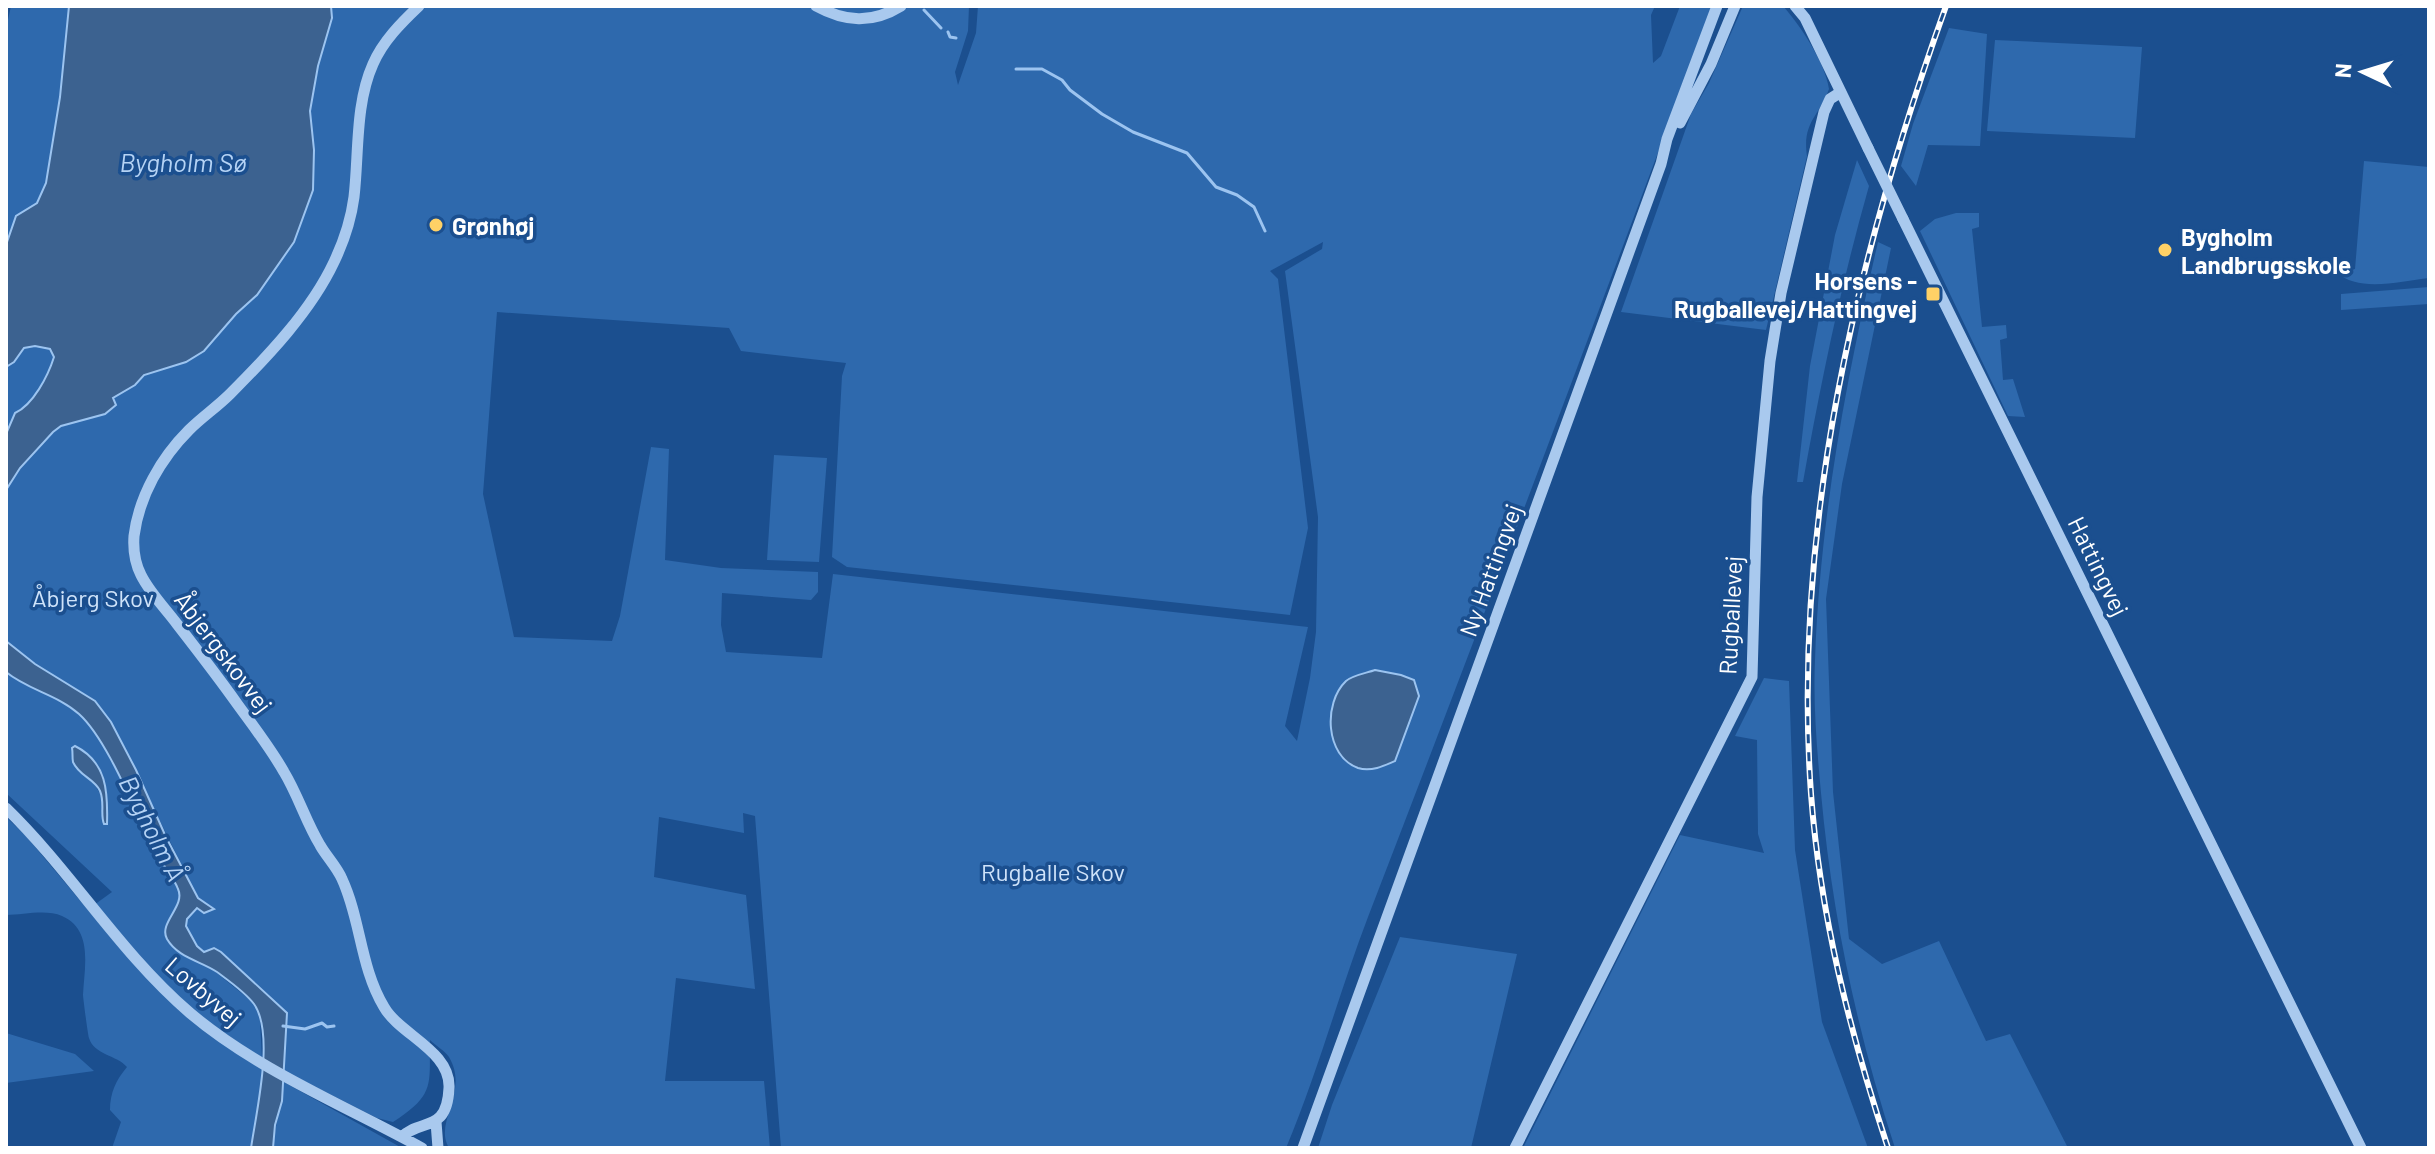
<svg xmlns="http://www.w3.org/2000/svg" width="2435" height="1154" font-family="Barlow,sans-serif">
<rect width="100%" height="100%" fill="#1b4f8f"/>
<path fill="#2e69ad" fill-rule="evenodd" d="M11,6h58l-9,91 -14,86 -9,20 -21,13 -10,29v-216z
M331,6h638l-1,25 -13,41 3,13 18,-52 2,-27h677l-4,9 2,48 8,-7 19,-50h33c-114,304 -228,608 -345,911 -29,76 -50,155 -82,231h-505l-26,-332 -12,-3 1,20 -85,-16 -5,60 92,18 9,94 -79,-11 -11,103h99l6,67h-321c-16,-26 21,-55 0,-91 -4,-6 -14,-12 -19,-17 -1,45 6,54 -37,82l-16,-4 -95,-48 5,-57 -66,-61h-17l-7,-6 -11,-20 1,-7 10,-11 4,2 10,-4 -13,-8 -87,-176 -16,-22 -60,-36 -29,-23v-151l14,-22 33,-36 7,-6 45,-12 8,-16 22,-13 8,-10 61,-24 32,-37 21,-19 57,-145 -4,-39 8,-45 14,-48zM1323,242l-1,7 -37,22 33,246 -2,115 -6,46 -13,63 -12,-15 23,-99 -475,-53 -11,84 -96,-6 -5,-27 1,-32 89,7 7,-8v-20l-97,-4 -56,-8 4,-111 -18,-2 -31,169 -8,25 -98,-4 -31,-143 14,-182 232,16 12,23 105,12 -4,13 -10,181 15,10 443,48 18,-87 -30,-249 -8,-8z
M1743,6h40c17,19 42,56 46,83 -10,28 -27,33 -22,67l-41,174 -145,-18 70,-198 18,-31z
M1949,28l38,6 -7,112 -52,-1 -12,41 -15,-20 12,-42z
M1995,40l147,7 -7,91 -148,-7z
M1857,160l12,26c-28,98 -48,196 -66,296h-6l13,-116 25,-131z
M2364,161l65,6v111c-29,3 -70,15 -93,-6l19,-3z
M1956,213h23v14l-7,2 10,98 24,-2 1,13 -7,2 3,40 10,-1 12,38 -17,-1 -88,-185 15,-12z
M1878,242l13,6 -49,236 -16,115 7,193 16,147 33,25 57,-23 47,100 24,-7 58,114h-173c-38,-116 -63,-233 -74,-355 -4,-43 -8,-89 -6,-133 5,-142 31,-280 63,-418z
M2429,287v17l-88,6v-16z
M35,346l15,3 4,8c-6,20 -19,47 -39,56l-9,21v-67l11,-8 7,-11z
M774,455l53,3 -8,104 -52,-2z
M6,672c22,18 53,23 74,43 31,29 56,101 77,140 7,11 25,29 24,43 -1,9 -12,24 -16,33l90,73 5,17 2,38 -59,-41 -44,-39 -65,-74 18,-13 -106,-99zM75,746c31,15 34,47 32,77l-5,-5c6,-29 -14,-37 -29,-57z
M1764,678l25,3 6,169 27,172 46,126h-345l157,-313 84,18 -6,-19 -1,-94 -22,-4z
M6,817l20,19 98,117 138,115 -2,32 -9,48h-139l9,-26 -11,-12c0,-17 6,-30 17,-43 -10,-12 -33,-12 -38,-29 -1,-2 -6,-41 -6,-43 1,-26 11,-65 -21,-79 -16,-7 -39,-1 -56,-1z
M1400,937l117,17 -46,194h-153l14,-43z
M6,1033l69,21 19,17 -88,12z
M282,1081l120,67h-129c2,-23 9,-44 9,-67z"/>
<path fill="#3c6290" stroke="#9cc4f0" stroke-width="2" d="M69,6h262l1,12 -14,48 -8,45 4,39 -1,40 -19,52 -37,53 -21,19 -32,37 -18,11 -42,13 -9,10 -22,13 3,7 -11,9 -44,12 -8,6 -33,36 -14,22v-56l9,-21c18,-8 33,-37 39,-56l-4,-8 -15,-3 -11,2 -10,14 -8,5v-122l10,-29 21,-13 9,-20 14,-86z
M6,641l29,23 60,37 16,21 25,48 30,67 32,61 16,11 -10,4 -7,-5 -10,11 -1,7 11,20 7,6 10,-4 7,4 66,61 -5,88 -7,24 -2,23h-22c5,-35 24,-114 3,-144 -9,-12 -25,-23 -37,-32 -16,-11 -39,-14 -50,-33 -9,-16 19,-33 11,-50 -5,-13 -16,-24 -22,-37 -19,-36 -48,-112 -77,-138 -21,-19 -51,-24 -73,-42z
M1375,670l26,5 13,5 5,16 -24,65c-11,5 -24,11 -37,7 -33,-12 -35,-65 -12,-87 7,-6 21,-8 29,-11z
M75,746c32,16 33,46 32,78h-3c-4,-10 1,-21 -4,-33 -5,-12 -21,-15 -27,-29 -1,-5 0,-9 -1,-14z"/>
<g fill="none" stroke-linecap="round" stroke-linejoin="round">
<path stroke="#9cc4f0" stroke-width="3" d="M924,10l17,18
M948,32l2,5 6,1
M1016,69h26l20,11 8,10 32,24 31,18 54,21 29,34 21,8 17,12 11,24
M283,1026l22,3 17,-6 5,4 7,-1"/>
<path stroke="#a9c9ee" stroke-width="11" d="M816,6c29,16 56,18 85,0
M1795,6l10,12 63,130
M1680,123l31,-59 24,-58
M1903,219l458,929
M6,808c66,64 113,144 184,205 69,58 154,92 232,135
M436,1122l2,26
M402,1137c18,-19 45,-3 47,-49 2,-37 -49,-53 -65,-81 -24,-40 -23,-87 -42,-128 -5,-12 -16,-23 -22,-34 -14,-23 -22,-50 -36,-73 -13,-23 -30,-45 -46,-67 -19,-27 -40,-54 -61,-81 -12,-16 -27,-31 -36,-49 -6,-12 -8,-25 -7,-39 5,-40 27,-78 55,-106 13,-13 28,-23 41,-36 38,-38 81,-83 104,-132 10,-21 17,-42 20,-65 5,-43 1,-93 19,-133 10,-23 28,-41 46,-58
M1303,1148l358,-984 6,-25 50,-133
M1515,1148l237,-471 5,-180 13,-136 11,-68 43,-181 6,-13 11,-7"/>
<g stroke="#fff" stroke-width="6">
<path id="rail" d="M1888,1148c-38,-115 -68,-233 -77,-354 -19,-268 45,-537 135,-788"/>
</g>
<use href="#rail" stroke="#1b4f8f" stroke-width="3" stroke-dasharray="9" stroke-linecap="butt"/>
<path stroke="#a9c9ee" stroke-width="11" d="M1868,148l35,71"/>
</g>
<g fill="#ffd166" stroke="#1b4f8f" stroke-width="3">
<circle cx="436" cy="225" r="8"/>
<circle cx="2165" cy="250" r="8"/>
<rect x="1925" y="286" width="16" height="16" rx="4"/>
</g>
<g text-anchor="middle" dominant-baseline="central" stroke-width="7" stroke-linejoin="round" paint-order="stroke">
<g font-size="24" font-weight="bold" fill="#fff" stroke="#1b4f8f" text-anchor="start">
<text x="452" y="225">Grønhøj</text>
<text x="2181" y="236">Bygholm<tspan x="2181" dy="28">Landbrugsskole</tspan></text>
<text x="1917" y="280" text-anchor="end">Horsens -<tspan x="1917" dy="28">Rugballevej/Hattingvej</tspan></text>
</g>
<g font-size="24" fill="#fff" stroke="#1b4f8f">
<text transform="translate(2099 566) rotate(64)">Hattingvej</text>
<text transform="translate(1490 570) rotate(-70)">Ny Hattingvej</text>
<text transform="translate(1730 615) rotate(-87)">Rugballevej</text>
<text transform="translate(224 652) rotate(53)">Åbjergskovvej</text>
<text transform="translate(204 991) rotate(41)">Lovbyvej</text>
</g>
<g font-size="24" fill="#cfe3fa" stroke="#1b4f8f">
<text x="93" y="597">Åbjerg Skov</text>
<text x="1053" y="871">Rugballe Skov</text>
</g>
<g font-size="26" font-style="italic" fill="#b5d3f5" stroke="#1b4f8f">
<text x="183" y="161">Bygholm Sø</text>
<text transform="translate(153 828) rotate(63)">Bygholm Å</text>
</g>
</g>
<rect width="2435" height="1154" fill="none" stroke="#ffffff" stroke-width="16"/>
<g transform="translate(2363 72) rotate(274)" stroke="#1b4f8f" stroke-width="6" paint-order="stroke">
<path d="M0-6L14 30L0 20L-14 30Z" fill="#ffffff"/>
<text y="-12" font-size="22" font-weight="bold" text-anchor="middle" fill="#ffffff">N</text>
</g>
</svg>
